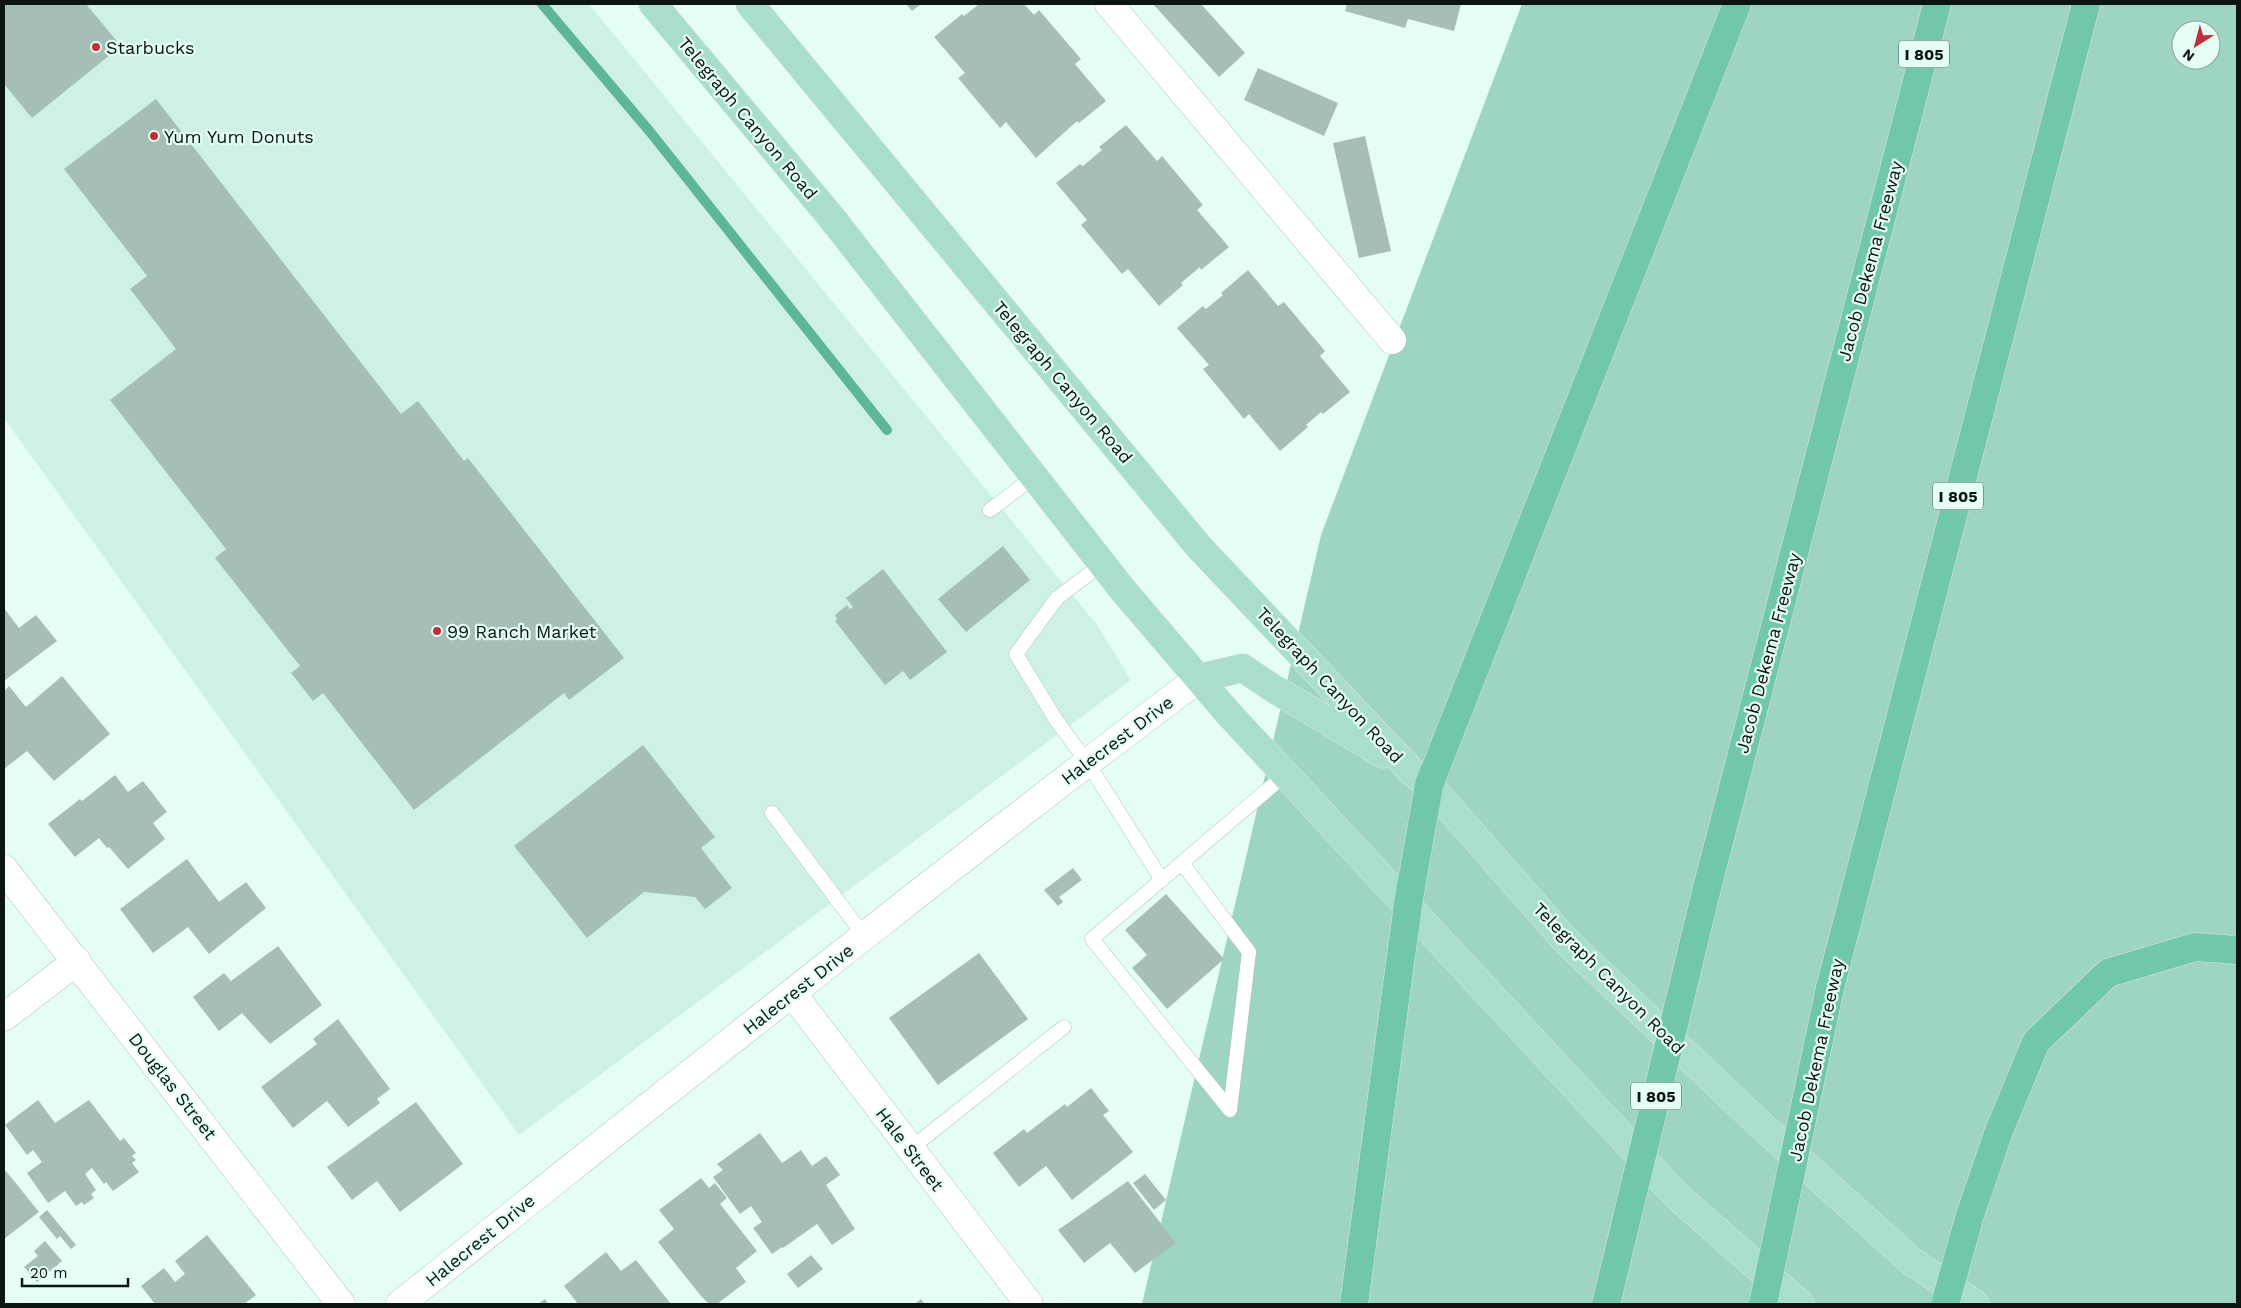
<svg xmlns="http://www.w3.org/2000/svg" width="2241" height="1308" font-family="'Work Sans',sans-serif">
<rect width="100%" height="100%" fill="#e4fef4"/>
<path fill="#cff1e5" d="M4,4h585l508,621 34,55 -612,455 -515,-717z"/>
<path fill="#9ed5c2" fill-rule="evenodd" d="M1522,4h715v1300h-1095l179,-769zM2181,30h30v30h-30z"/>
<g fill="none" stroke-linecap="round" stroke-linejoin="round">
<path stroke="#5db59a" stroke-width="10" d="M542,4l109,129 236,297"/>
</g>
<path fill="#a6bfb6" d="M4,4h82l35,42 -89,72 -28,-34z
M906,4h15l-9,7z
M979,4h45l10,11 5,-5 42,49 -6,5 31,37 -27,22 -2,-2 -41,37 -30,-36 -6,6 -42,-50 7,-5 -31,-36 28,-23 2,2z
M1153,4h48l44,49 -26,24z
M1347,4h114l-7,27 -46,-12 -3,9 -60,-17z
M1258,68l80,35 -14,33 -80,-36z
M156,99l245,315 17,-13 46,60 4,-3 156,200 -55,42 -5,-7 -150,117 -91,-117 -10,8 -22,-28 9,-7 -85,-108 11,-9 -116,-149 66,-51 -46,-60 17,-13 -83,-107z
M1126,125l31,36 5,-5 41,49 -6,5 32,37 -28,23 -1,-3 -19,16 2,2 -24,21 -31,-37 -6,5 -41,-49 6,-5 -31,-37 24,-19 3,2 19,-16 -3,-3z
M1365,136l26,115 -32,7 -26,-115z
M1248,270l30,36 6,-4 41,49 -5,5 30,36 -27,22 -2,-2 -15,13 2,2 -28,24 -31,-37 -5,5 -41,-50 6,-4 -32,-37 26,-22 3,3 17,-14 -2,-2z
M1003,546l27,34 -64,52 -28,-33z
M883,569l64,83 -37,28 -7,-9 -18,14 -50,-64 2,-2 -2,-4 12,-10 3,4 3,-2 -7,-9z
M4,608l15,20 17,-13 21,26 -53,40z
M62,676l48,58 -56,47 -27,-30 -23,18v-78l5,-5 17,21z
M643,745l72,92 -14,11 31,40 -27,21 -10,-12 -51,-5 -57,46 -73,-92z
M115,775l13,17 15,-11 24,31 -14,11 12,16 -37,30 -19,-22 -2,1 -8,-10 -24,19 -27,-33 32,-25 2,2z
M187,859l32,43 27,-20 20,26 -57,46 -21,-27 -35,26 -33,-44z
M1073,868l9,12 -23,17 4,5 -5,4 -14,-16z
M1166,894l58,65 -57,50 -35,-41 15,-13 -22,-25z
M278,946l44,59 -52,39 -28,-31 -23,18 -26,-34 31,-24 7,8z
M979,953l49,66 -90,66 -49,-67z
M338,1019l52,70 -13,10 3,4 -32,24 -21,-26 -34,27 -32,-41 56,-43 -4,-5z
M1091,1088l18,23 -6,4 30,37 -61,48 -26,-34 -27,21 -26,-34 31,-24 3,4 38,-29 2,3z
M38,1100l17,23 34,-23 31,41 4,-3 12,15 -4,3 4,4 -4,3 7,9 -26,19 -7,-9 -2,2 -12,-16 -7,6 11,16 -5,4 3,4 -10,7 -2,-3 -6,4 -11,-15 -17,12 -21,-30 15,-11 -9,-12 -6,5 -22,-30z
M416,1102l47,62 -63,48 -23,-31 -25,19 -25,-33z
M760,1133l22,30 19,-13 11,16 14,-10 14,19 -14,10 29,44 -23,16 -15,-21 -34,24 -1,-1 -10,7 -19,-26 9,-6 -11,-16 -11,8 -27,-37 10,-7 -6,-6z
M6,1171l33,41 -35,27v-66z
M1145,1174l21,26 -12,10 -21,-27z
M701,1178l8,10 6,-5 12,15 -7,6 37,47 -21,17 10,14 -29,22h-8l-8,-8 -43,-54 16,-13 -15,-19z
M1128,1181l48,62 -41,30 -25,-30 -26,20 -26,-33z
M47,1210l29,35 -5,4 -11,-13 -3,3 -18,-22z
M207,1235l49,60 -12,9h-89l-14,-18 23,-18 11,14 10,-8 -10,-13z
M45,1241l17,20 -25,21 -13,-15 14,-11 -4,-5z
M606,1252l15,19 15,-11 35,44h-93l-14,-18z
M811,1255l12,14 -25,19 -11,-14z
M545,1299l3,5h-10z
M921,1299l4,5h-10z"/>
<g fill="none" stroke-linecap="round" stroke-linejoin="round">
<g stroke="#adc5bc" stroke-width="15">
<path id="service" d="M990,510l44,-33
M1102,564l-45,34 -41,56 40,66 31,42 75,118
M772,813l93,124
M1182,863l67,89 -19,158 -138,-171 193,-164
M910,1149l154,-122"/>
</g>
<g stroke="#adc5bc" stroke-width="29">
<path id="minor" d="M1109,4l283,336
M4,1017l73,-56"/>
</g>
<g stroke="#adc5bc" stroke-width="29">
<path id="tertiary" d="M4,869l337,435
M792,993l237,311
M400,1304c265,-210 529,-423 799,-626"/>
</g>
<g stroke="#e2e3e3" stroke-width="29">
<path id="primary" d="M653,4l178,213 291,372 106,124 449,483 123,108
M750,4l449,543 213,225 17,13 138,157 197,186 146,132 65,44
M1199,678l44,-10 28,19 112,67"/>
</g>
<g stroke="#e2e3e3" stroke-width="29">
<path id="motorway" d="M1707,888l230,-884
M1830,988l256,-984
M1970,1215l29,-84 37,-89 72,-69 87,-26 42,3
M1354,1304l54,-400 21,-119 308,-781"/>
</g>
<use href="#service" stroke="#fff" stroke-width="14"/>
<use href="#minor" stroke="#fff" stroke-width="28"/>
<use href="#tertiary" stroke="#fff" stroke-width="28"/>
<use href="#primary" stroke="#a9ddcd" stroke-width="28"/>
<use href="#motorway" stroke="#70c7ac" stroke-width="28"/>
<g stroke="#e2e3e3" stroke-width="29" stroke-linecap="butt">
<path id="motorway-bridge" d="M1606,1304l101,-416
M1763,1304l67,-316
M1945,1304l25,-89"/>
</g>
<use href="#motorway-bridge" stroke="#70c7ac" stroke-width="28"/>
</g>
<g fill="#bf2e3b" stroke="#e4fef4" stroke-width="2">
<circle cx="96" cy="47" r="5"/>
<circle cx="154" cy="136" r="5"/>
<circle cx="437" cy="631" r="5"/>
</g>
<g text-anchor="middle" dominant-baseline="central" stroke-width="4.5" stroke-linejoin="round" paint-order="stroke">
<g fill="#e4fef4" stroke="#4d5b56" stroke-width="1">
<rect x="1899" y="40.5" width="50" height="27" rx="4"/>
<rect x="1933" y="482.5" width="50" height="27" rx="4"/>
<rect x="1631" y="1082.5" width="50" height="27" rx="4"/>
</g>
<g font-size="16" font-weight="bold" fill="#0c1512">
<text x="1924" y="54">I 805</text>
<text x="1958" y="496">I 805</text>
<text x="1656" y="1096">I 805</text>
</g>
<g font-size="18" fill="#0c1512" stroke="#e4fef4" text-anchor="start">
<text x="106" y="47">Starbucks</text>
<text x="164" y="136">Yum Yum Donuts</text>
<text x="447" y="631">99 Ranch Market</text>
</g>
<g font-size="18" fill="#0c1512" stroke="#e4fef4">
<text transform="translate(748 118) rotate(50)">Telegraph Canyon Road</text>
<text transform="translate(1870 261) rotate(-75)">Jacob Dekema Freeway</text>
<text transform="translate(1063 382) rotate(50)">Telegraph Canyon Road</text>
<text transform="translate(1768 653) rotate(-75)">Jacob Dekema Freeway</text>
<text transform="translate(1330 685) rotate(47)">Telegraph Canyon Road</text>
<text transform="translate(1117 740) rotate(-37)">Halecrest Drive</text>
<text transform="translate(1609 978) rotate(45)">Telegraph Canyon Road</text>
<text transform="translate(798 989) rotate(-38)">Halecrest Drive</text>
<text transform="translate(1816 1060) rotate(-78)">Jacob Dekema Freeway</text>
<text transform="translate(173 1086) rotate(52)">Douglas Street</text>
<text transform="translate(910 1149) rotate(53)">Hale Street</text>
<text transform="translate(480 1240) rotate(-39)">Halecrest Drive</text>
</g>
</g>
<rect width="2241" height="1308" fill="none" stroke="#0c1512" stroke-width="10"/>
<g transform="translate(2196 45) rotate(216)"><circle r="24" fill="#e4fef4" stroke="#8ea19a"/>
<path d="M0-4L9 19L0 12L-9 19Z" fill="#bf2e3b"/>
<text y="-8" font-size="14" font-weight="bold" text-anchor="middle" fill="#0c1512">N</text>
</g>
<path d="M22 1278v8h106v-8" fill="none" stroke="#0c1512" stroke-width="2.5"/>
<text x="30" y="1278" font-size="15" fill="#0c1512" stroke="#e4fef4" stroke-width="4" paint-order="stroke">20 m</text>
</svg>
